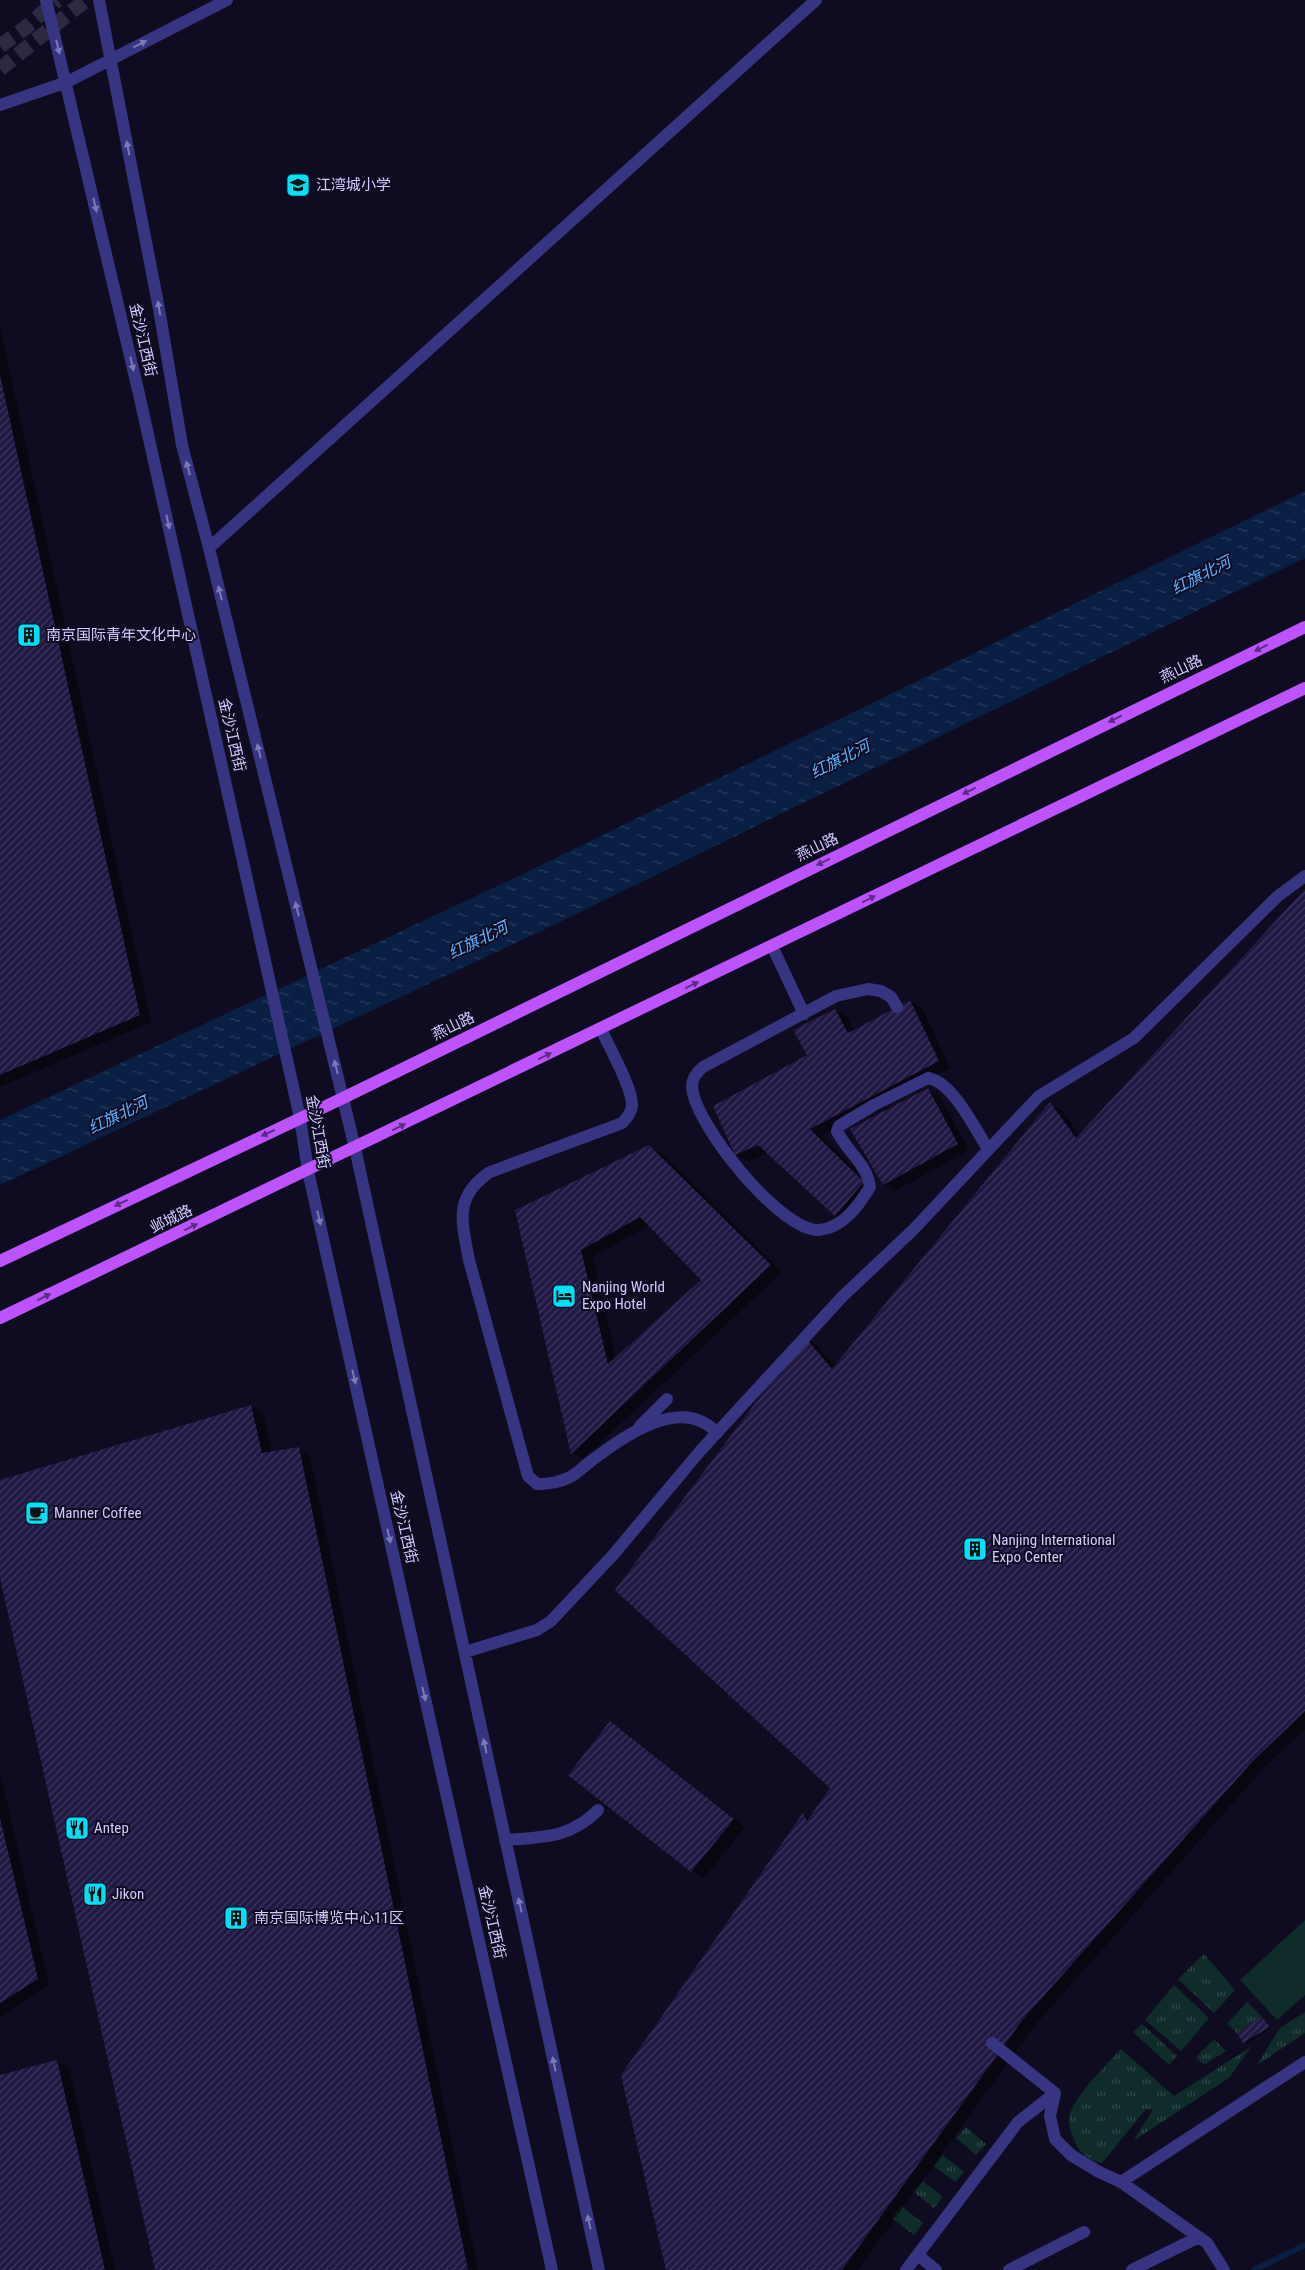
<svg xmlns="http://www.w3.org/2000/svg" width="1305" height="2270" font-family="'Roboto Condensed','Noto Sans SC',sans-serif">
<defs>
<pattern id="grass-tufts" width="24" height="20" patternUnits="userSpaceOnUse" patternTransform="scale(1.25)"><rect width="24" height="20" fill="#0f2b2a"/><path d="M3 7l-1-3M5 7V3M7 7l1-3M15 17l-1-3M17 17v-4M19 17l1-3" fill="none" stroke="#31494a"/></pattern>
<pattern id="water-ripples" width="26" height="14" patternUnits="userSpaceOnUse" patternTransform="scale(1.25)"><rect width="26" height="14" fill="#091f43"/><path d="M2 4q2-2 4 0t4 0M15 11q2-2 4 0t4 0" fill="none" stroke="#2c3e5f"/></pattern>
<pattern id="building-hatch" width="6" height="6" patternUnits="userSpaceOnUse" patternTransform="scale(1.25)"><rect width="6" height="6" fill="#201743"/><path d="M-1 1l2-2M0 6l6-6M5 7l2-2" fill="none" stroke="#3f385f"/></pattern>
</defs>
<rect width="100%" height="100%" fill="#0f0c21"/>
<path fill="url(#grass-tufts)" d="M1204,1954l31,36 -21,23 -36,-34z
M1174,1985l35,33 -28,33 -36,-31z
M1247,2002l15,15 -25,16 -10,-9z
M1305,2012v21l-48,32 23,-37z
M1142,2024l35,32 -8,9 -36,-33z
M1214,2039l12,12 -22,14 -8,-8z
M1251,2047l-22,31 -96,63 20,-31 -7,-1 -44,54c-9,-1 -21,-9 -25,-17 -4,-7 -8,-17 -8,-26 0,-20 38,-55 52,-71l53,47z
M966,2127l20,17 -10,11 -20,-17z
M943,2155l21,17 -9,10 -21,-16z
M923,2181l20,16 -9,11 -20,-16z
M901,2206l22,17 -9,12 -22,-17z"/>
<path fill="#0f2b2a" d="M1305,1920v75l-28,25 -37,-40z"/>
<path fill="url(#water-ripples)" d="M1305,491v67l-764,373 -541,254v-65l525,-247z"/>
<path fill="#0007" fill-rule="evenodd" d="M0,326l151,696 -151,65z
M1305,891v838l-40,38 -230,258 -177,245h-190l135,-456 7,4 22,-30 -26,-449 11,6 18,22 215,-263 12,6 18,26z
M910,1001l12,7 28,60 -129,68 54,53 -28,33 -12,-7 -67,-62 -20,8 -12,-7 72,-98 27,-46 12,7 7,14z
M928,1090l12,7 29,53 -74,41 -12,-7z
M649,1146l12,7 121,119 -199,187 -11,-6 -55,-242zM649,1225l54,55 -87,78 -23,-101z
M251,1406l12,7 9,40 27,-4 11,7 168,814h-322l-156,-697v-92z
M611,1723l11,7 123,97 -41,51 -12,-7 -122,-96z
M0,1772l49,213 -49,32z
M1262,2019l9,9 -25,16 -2,-2z
M57,2062l12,6 46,202h-115v-194z"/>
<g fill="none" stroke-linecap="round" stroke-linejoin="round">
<path stroke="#091f43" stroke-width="5.5" d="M1254,2270l51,-25"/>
</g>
<path fill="url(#building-hatch)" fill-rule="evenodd" d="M0,375l140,640 -140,60z
M1305,889v822l-52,50 -229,257 -182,252h-176l-45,-195 182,-262 4,8 23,-33 -215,-198 190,-253 27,32 218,-267 26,36z
M910,1000l29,61 -129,68 54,53 -29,34 -77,-71 -23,10 -22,-49 94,-51 -14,-25 42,-21 13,24z
M928,1088l30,56 -75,41 -33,-56z
M649,1145l122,120 -200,189 -56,-244zM640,1217l61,63 -93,84 -27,-114z
M251,1405l11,48 37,-6 169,823h-313l-155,-692v-98z
M610,1721l124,98 -43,53 -123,-97z
M0,1818l38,161 -38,24z
M1262,2017l8,10 -27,16 -6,-10z
M57,2060l48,210h-105v-195z"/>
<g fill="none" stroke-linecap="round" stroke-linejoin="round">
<path stroke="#2c2942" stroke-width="15" stroke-dasharray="15 8" stroke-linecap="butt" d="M0,46l24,-17 33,-29
M0,69l86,-69"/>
<path stroke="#373582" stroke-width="12" d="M46,0l93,394 161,724 8,53 244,1099
M99,0l60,309 23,136 27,103 146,600 244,1122
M0,105l67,-23 160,-82
M209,548l607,-548
M772,946l32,68
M897,1007l-6,-10 -10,-6 -13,-2 -32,7 -133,71c-6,5 -11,11 -11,19 1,37 89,146 127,144 24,-2 40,-25 51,-43 -3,-24 -24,-36 -33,-56l2,-5 35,-21 54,-27c25,4 47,51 60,71
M601,1029c8,18 32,60 31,77 -1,7 -5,12 -10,17l-132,49c-37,25 -28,50 -21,88l59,216 9,8c12,0 22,-1 33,-7 8,-4 14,-11 21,-16 32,-24 90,-67 126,-28
M640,1426l27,-27
M465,1652l72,-22 14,-9 62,-66 88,-105 142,-154 70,-66 126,-134 95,-58 144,-142 27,-20
M505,1840c38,-3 66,-2 93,-30
M992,2043l63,50
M1055,2093l-5,23 5,23 16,16 28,17 22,10 86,61 17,27
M1121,2182l184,-120
M918,2255l18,15
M906,2270l112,-148 37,-29
M1009,2270l75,-38
M1132,2270l67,-33"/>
<path stroke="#bd53ff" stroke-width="12" d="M0,1261l343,-163 962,-471
M0,1318l1305,-630"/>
</g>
<defs><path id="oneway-solid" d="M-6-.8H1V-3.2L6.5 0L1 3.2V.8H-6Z" transform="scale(1.25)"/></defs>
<g fill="#7c79ba">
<use href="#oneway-solid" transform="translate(140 44) rotate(-27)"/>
<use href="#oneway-solid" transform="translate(58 47) rotate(76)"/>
<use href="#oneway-solid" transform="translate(128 148) rotate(-101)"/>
<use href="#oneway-solid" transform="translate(95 205) rotate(77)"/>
<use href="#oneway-solid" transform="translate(159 308) rotate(-100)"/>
<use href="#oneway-solid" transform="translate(132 364) rotate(77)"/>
<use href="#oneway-solid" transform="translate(188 468) rotate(-105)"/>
<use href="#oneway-solid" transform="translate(168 522) rotate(77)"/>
<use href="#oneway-solid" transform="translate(220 593) rotate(-104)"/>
<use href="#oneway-solid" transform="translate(259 751) rotate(-104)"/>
<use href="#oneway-solid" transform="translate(297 909) rotate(-104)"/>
<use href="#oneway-solid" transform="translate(336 1067) rotate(-104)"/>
<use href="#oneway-solid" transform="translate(319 1218) rotate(77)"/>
<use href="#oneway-solid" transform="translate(354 1377) rotate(77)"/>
<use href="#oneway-solid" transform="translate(389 1536) rotate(77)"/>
<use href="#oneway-solid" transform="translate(424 1694) rotate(77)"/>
<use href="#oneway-solid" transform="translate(485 1746) rotate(-102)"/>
<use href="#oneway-solid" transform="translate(520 1905) rotate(-102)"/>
<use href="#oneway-solid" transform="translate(554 2064) rotate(-102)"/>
<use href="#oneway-solid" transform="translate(589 2222) rotate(-102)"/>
</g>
<g fill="#5d2c85">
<use href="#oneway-solid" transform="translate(1261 648) rotate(154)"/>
<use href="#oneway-solid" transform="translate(1115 719) rotate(154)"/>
<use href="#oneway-solid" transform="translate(969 791) rotate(154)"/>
<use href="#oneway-solid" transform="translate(823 862) rotate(154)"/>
<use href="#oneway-solid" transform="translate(869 899) rotate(-26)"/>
<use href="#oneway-solid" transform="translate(692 985) rotate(-26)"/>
<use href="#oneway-solid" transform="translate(545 1056) rotate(-26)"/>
<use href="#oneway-solid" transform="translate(399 1127) rotate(-26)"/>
<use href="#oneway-solid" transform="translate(268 1133) rotate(155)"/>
<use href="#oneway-solid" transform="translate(121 1203) rotate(155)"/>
<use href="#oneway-solid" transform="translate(191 1227) rotate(-26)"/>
<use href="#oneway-solid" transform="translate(44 1297) rotate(-26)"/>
</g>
<defs>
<g id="school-square" transform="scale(1.25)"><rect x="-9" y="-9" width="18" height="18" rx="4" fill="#00e1f7" stroke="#0f0c21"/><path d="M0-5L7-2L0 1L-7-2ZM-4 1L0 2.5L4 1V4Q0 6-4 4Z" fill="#111"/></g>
<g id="building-square" transform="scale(1.25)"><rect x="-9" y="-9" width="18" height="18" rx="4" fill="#00e1f7" stroke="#0f0c21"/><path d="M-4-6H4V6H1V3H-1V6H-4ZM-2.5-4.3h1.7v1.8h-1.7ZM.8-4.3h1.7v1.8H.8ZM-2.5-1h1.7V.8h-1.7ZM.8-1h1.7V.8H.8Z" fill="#111"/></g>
<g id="hotel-square" transform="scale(1.25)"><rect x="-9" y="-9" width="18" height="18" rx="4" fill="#00e1f7" stroke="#0f0c21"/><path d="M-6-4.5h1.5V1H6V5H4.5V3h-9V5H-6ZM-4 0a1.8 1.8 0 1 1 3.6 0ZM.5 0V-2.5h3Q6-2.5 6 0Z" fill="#111"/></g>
<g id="cafe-square" transform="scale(1.25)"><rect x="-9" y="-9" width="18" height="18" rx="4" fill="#00e1f7" stroke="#0f0c21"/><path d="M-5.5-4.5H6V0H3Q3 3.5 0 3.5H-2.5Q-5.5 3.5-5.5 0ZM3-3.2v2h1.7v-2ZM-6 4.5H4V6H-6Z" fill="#111"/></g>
<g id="restaurant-square" transform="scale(1.25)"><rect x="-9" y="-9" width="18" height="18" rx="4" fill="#00e1f7" stroke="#0f0c21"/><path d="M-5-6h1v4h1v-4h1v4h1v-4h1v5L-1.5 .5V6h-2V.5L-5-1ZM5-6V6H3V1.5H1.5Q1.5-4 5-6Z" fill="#111"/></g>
</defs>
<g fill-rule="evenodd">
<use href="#school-square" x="298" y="185"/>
<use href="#building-square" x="29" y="635"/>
<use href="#hotel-square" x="564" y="1296"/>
<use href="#cafe-square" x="37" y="1513"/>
<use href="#building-square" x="975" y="1549"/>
<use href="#restaurant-square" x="77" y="1828"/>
<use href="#restaurant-square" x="95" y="1894"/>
<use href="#building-square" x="236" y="1918"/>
</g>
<g text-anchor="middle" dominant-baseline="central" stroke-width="4" stroke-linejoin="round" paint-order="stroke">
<g font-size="15" fill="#d1ccff" stroke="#0f0c21" text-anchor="start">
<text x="316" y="185">江湾城小学</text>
<text x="46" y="635">南京国际青年文化中心</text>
<text x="582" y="1287">Nanjing World<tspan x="582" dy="17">Expo Hotel</tspan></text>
<text x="54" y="1513">Manner Coffee</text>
<text x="992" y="1540">Nanjing International<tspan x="992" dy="17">Expo Center</tspan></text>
<text x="94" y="1828">Antep</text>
<text x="112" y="1894">Jikon</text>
<text x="254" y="1918">南京国际博览中心11区</text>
</g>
<g font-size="15" fill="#d1ccff" stroke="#0f0c21">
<text transform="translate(143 340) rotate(77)">金沙江西街</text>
<text transform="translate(1181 669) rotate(-26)">燕山路</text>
<text transform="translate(232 735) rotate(77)">金沙江西街</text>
<text transform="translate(817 847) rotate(-26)">燕山路</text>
<text transform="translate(453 1026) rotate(-26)">燕山路</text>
<text transform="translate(318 1132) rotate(80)">金沙江西街</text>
<text transform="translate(171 1219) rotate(-26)">邺城路</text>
<text transform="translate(404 1527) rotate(77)">金沙江西街</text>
<text transform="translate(492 1922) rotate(77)">金沙江西街</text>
</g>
<g font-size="16" font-style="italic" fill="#5ab4ff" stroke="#0f0c21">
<text transform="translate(1201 575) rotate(-27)">红旗北河</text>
<text transform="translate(840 759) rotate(-27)">红旗北河</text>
<text transform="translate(478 940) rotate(-26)">红旗北河</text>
<text transform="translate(118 1115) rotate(-26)">红旗北河</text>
</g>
</g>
</svg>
